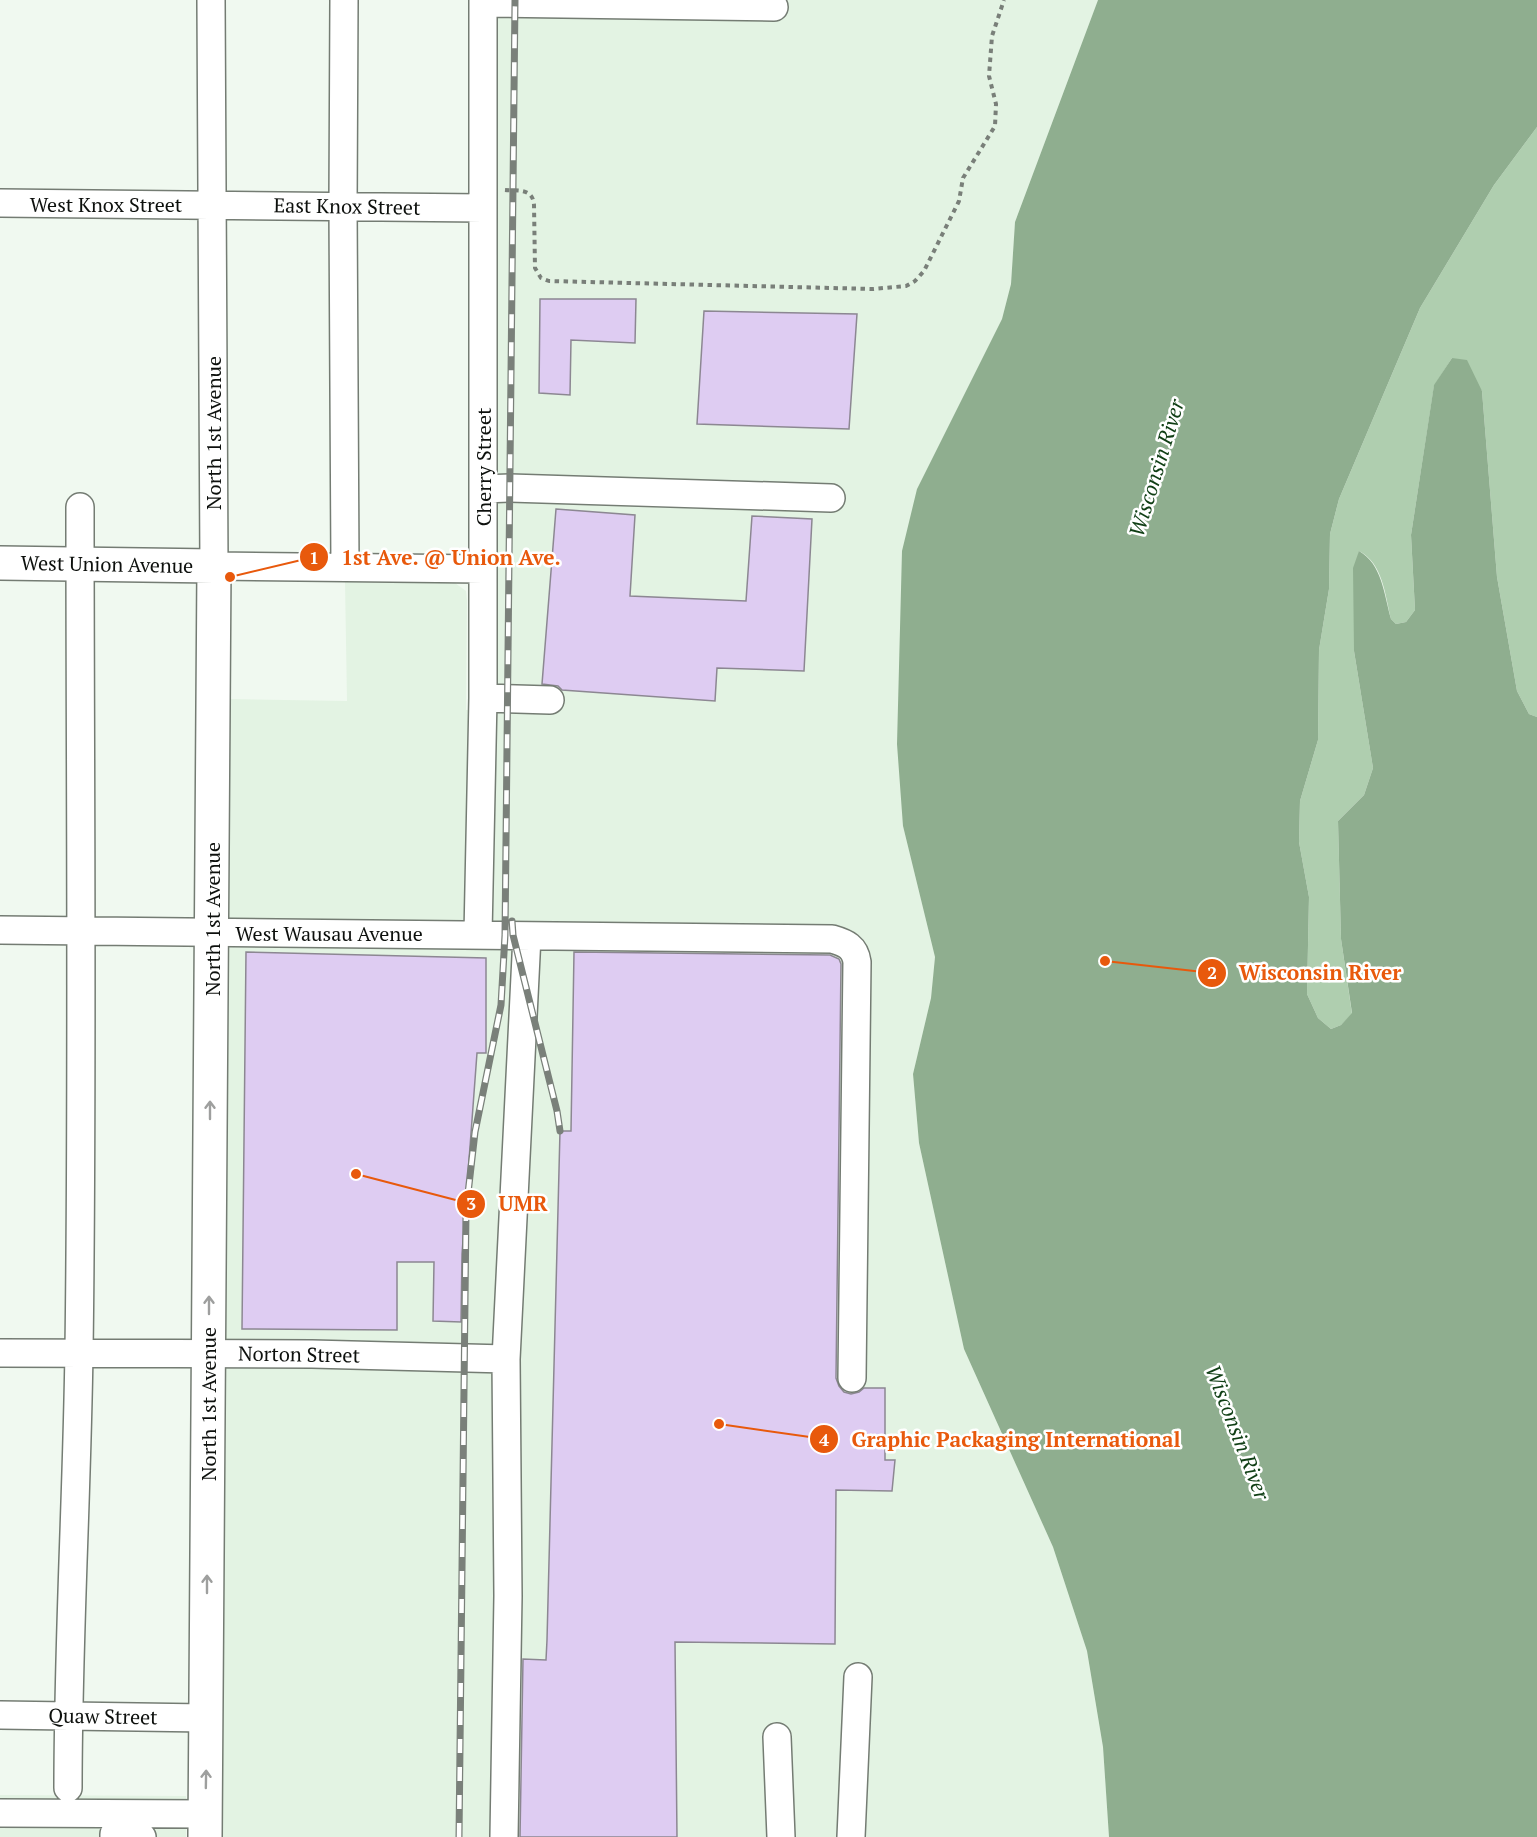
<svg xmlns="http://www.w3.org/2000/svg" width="1537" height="1837" font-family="'PT Serif',serif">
<rect width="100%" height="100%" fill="#f0f9f0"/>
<path fill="#e3f3e3" d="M497,0h601l-83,222 -4,62 -9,35 -85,170 -14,337 32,131 -4,41 -18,76 6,69 45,206 89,198 34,104 16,96 6,90h-893l12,-1138 119,2 -2,-119 110,1 11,8 1,9 -1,110h26z
M0,1795l186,1v41h-186z"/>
<path fill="#afceaf" d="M1537,127v590l-8,-3 -12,-23 -20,-114 -15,-186 -30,-33 -18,28 -23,149 4,75 -9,12 -10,2 -5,-5c-6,-24 -8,-56 -32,-68l-5,100 19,117 -9,27 -26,26 3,118 11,75 -11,11 -10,4 -13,-11 -11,-24 2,-97 -10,-55 1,-41 18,-61 1,-90 10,-61 1,-55 9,-35 81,-191 74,-123z"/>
<path fill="#8fae8f" d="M1098,0h439v127l-43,58 -74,123 -81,191 -9,35 -1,55 -10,61 -1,90 -18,61 -1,41 10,55 -2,97 11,24 13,11 10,-4 11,-12 -11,-74 -3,-118 26,-26 9,-27 -19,-117 -1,-83 6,-17c23,13 25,43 32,68l5,5 10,-2 9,-12 -4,-75 23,-150 18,-27 15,2 15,31 15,186 20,114 12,23 8,3v1120h-428l-6,-90 -16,-96 -34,-104 -89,-198 -45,-206 -6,-69 18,-76 4,-41 -32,-131 -6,-82 5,-193 15,-62 85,-170 9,-35 4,-62z"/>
<path fill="#deccf2" stroke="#8c8792" stroke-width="1.5" d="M540,299h96l-1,44 -64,-3 -1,55 -31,-2z
M704,311l153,3 -8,115 -152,-5z
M556,509l79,6 -5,81 116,5 6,-85 60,3 -8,152 -87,-3 -2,33 -153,-11 -4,-4 -16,-2z
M246,952l240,6v95h-9l-15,201 -1,68 -28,-1 1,-59h-37v68l-155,-1z
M574,952l256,3 9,4 2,5 -5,414 3,8 5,6 7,2 8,-2 5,-4h21v72h10l-3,31 -56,-1 -1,154 -160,-2 2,195h-157l3,-178 23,1 1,-20 13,-509h11z"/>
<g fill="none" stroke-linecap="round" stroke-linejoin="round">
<g stroke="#747c73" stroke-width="30">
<path id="minor" d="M211,0l3,566 269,3
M344,0l-1,206 2,361
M483,3l291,4
M0,203l483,5
M483,489l27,-1 321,10
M483,698l67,2
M0,930l832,9c14,4 23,8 25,23l-5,416
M478,934l5,-236v-698
M0,1353l312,1 194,5
M0,1715l206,3
M777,1737l4,100
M68,1788c0,-146 9,-292 11,-438 4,-281 1,-562 1,-843
M0,1813l205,1
M114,1837v-3h23l5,3
M504,1837l4,-241 -2,-237 21,-423
M851,1837l7,-160"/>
</g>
<g stroke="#747c73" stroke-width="36">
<path id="major" d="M0,563l214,3 -9,1271"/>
</g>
<path stroke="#797f79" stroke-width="4" stroke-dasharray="4.5 4.5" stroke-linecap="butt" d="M505,190c13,1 28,-2 29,15l1,63 6,10 8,3 324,8 33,-3 9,-5 9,-10 35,-70 4,-23 32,-52 1,-22 -7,-28 3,-40 12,-36"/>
<use href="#minor" stroke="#fff" stroke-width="27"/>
<use href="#major" stroke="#fff" stroke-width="33"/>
<g stroke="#7a807a" stroke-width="7">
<path id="rail" d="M512,921l1,14 44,176 3,20
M459,1837l7,-626 9,-79 26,-127 4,-70 10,-935"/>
</g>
<use href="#rail" stroke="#fff" stroke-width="4.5" stroke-dasharray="14" stroke-linecap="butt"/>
</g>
<defs><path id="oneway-shaft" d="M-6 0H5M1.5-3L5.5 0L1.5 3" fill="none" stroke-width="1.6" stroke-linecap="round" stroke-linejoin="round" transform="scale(1.5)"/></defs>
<g stroke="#9e9f9e">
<use href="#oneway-shaft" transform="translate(210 1110) rotate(-90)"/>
<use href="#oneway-shaft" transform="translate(209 1305) rotate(-90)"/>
<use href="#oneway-shaft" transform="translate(207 1584) rotate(-90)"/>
<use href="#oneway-shaft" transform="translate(206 1779) rotate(-89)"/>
</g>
<g text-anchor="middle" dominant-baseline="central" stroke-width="5" stroke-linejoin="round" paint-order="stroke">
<g font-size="20" fill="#0d100d" stroke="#fff">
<text x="106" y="204">West Knox Street</text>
<text transform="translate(347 206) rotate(1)">East Knox Street</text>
<text transform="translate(213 433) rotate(-90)">North 1st Avenue</text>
<text transform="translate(483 467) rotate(-90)">Cherry Street</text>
<text transform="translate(107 564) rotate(1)">West Union Avenue</text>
<text transform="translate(212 919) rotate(-90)">North 1st Avenue</text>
<text x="329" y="933">West Wausau Avenue</text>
<text transform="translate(299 1354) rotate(1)">Norton Street</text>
<text transform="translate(208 1404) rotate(-90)">North 1st Avenue</text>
<text transform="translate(103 1716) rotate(1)">Quaw Street</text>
</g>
<g font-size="21" font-style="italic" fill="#0f3e14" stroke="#fff">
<text transform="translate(1156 468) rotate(-73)">Wisconsin River</text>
<text transform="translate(1238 1432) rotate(69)">Wisconsin River</text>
</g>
</g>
<path fill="none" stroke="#e8590c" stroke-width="2" d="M230 577L314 557M1105 961L1212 973M356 1174L471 1204M719 1424L824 1439"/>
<g fill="#e8590c" stroke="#fff" stroke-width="2">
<circle cx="230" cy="577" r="6"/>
<circle cx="1105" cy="961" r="6"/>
<circle cx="356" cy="1174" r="6"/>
<circle cx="719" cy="1424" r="6"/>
<circle cx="314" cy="557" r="15"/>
<circle cx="1212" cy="973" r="15"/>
<circle cx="471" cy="1204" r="15"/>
<circle cx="824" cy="1439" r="15"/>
</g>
<g font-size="18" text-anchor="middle" font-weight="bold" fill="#fff">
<text x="314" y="564">1</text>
<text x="1212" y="979">2</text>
<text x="471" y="1210">3</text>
<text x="824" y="1446">4</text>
</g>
<g font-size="21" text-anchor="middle" font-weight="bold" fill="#e8590c" stroke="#fff" stroke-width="5" stroke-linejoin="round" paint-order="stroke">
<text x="451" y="565">1st Ave. @ Union Ave.</text>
<text x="1320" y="980">Wisconsin River</text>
<text x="523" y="1211">UMR</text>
<text x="1016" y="1447">Graphic Packaging International</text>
</g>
</svg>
